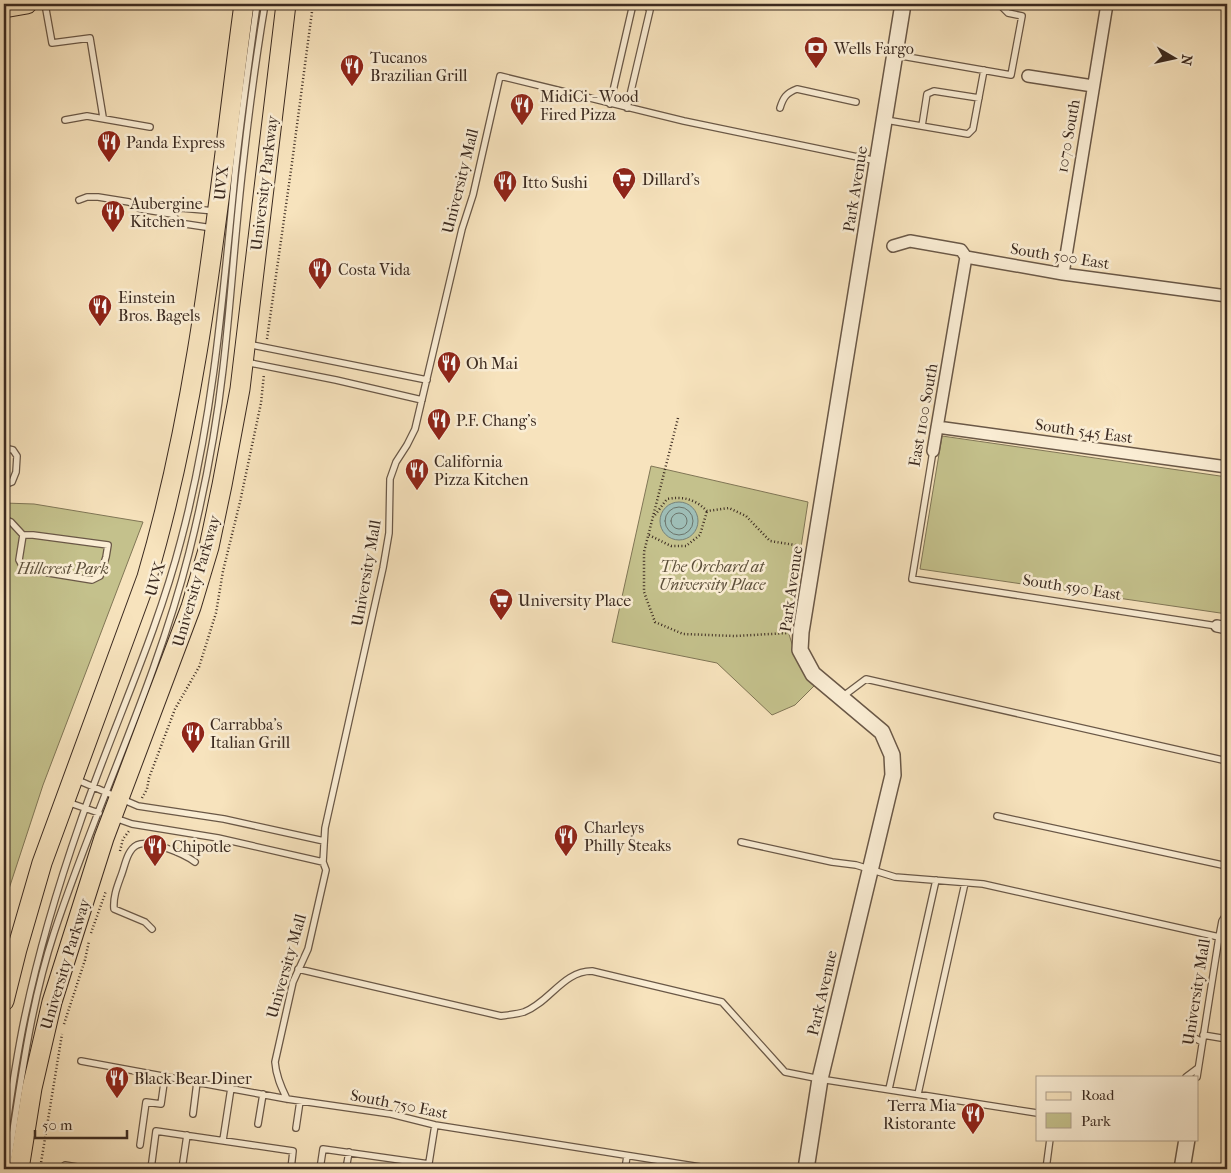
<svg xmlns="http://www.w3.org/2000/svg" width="1231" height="1173" font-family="'IM FELL French Canon',serif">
<rect width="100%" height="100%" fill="#f7e3bd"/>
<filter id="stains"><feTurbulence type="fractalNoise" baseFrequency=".004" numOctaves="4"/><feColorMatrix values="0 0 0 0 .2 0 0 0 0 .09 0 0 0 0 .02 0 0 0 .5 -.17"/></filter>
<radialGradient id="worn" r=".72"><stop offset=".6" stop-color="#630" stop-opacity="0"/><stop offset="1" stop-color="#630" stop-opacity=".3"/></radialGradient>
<path fill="#c4c18c" stroke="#807656" d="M942,436l285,41v137l-307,-45z
M651,466l157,36 -20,129 9,29 18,25 -20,20 -23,10 -55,-52 -105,-21z
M4,503l30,1 109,18 -100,263 -39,119z"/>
<path fill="#9ebdb5" stroke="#768279" d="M660 521a19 19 0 1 1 38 0a19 19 0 1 1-38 0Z"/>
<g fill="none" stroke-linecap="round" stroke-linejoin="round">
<path stroke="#6c746a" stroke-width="1" d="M665 521a14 14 0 1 1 28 0a14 14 0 1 1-28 0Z
M671 521a8 8 0 1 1 16 0a8 8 0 1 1-16 0Z"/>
<g stroke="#6a5847" stroke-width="8">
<path id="service" d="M45,4l7,39 38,-5 13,79
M896,55l115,20 11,-59 -14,-3 -9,-9
M610,104l23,-100
M627,108l23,-98 -5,-6
M780,108c3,-10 6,-15 17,-19l59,13
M65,120l22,-4 63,11
M886,120l82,14 5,-5 11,-59
M922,126l5,-32 7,-3 45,7
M79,200l8,-3h11l31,5 11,7 32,5 7,9 33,5
M172,214l9,-6 34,3
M247,344l180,36
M245,362l91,18 86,20
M4,448l9,2 4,6 -1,16 -4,10 -8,3
M933,451l-21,128 305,47
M4,519l7,3 12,13 -4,25 5,9 68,11 8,-4 6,-19 2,-12 -75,-10h-10
M842,697l24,-18 361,82
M75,779l63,27 86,13 100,22
M67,802l32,11
M997,816l230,50
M115,818l17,6 86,14 105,24
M741,842l91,20 24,3 39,12 88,7 236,53
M152,929l-7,-7 -31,-13c-1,-12 3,-22 7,-33 4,-10 6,-26 16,-31 13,-6 47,9 58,17
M298,969l203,47c7,-1 16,-2 23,-4 26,-10 39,-41 68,-41l130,31 63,70 35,7 217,34
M1203,1035l24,4
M1193,1037l9,5
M81,1061l206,38 104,15 44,11 278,44
M1186,1077l12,-9
M1197,1077l22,-140 3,-16 5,-8
M889,1089l47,-209
M918,1094l47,-211
M287,1099c-6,-12 -11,-23 -12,-37l18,-80 15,-33 18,-79 -3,-8 2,-34 58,-260 6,-35 1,-54 6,-17 11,-17 8,-16 47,-200 11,-34 27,-119 184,45 193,40
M193,1114l4,-32
M258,1124l5,-30
M296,1128l4,-27
M223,1140l8,-52
M4,1144c6,-43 12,-86 21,-128 14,-66 33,-130 55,-193 32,-94 76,-186 101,-283 32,-120 42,-243 54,-367 6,-56 14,-113 22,-169
M140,1145l6,-43 15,2 4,-28
M7,1169c13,-79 22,-160 47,-236 42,-128 102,-249 135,-380 15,-60 27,-122 34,-184 8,-68 12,-136 20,-204 6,-54 13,-108 22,-161
M60,1169l5,-4 24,4
M151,1169l5,-38 137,20 -2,18
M182,1169l5,-34
M320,1169l3,-20 106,15
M346,1169l3,-17
M428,1169l7,-44
M625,1169l2,-13
M1046,1169l4,-30"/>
</g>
<g stroke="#6a5847" stroke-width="14">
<path id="minor" d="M1028,76l65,10
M893,246l17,-5 51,9 5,7 97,17 164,22
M1063,274l44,-270
M937,427l290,40
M933,451l33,-194
M1217,626l10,2"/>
</g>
<g stroke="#6a5847" stroke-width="18">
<path id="tertiary" d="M806,1169l14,-90 73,-304 -1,-20 -10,-23 -69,-58 -13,-24 1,-18 102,-628
M1182,1169l5,-30"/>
</g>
<g stroke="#3b2a20" stroke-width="21">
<path id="primary" d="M4,8l23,-4
M4,1001l13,-52 25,-86 105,-286c55,-186 71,-381 97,-573
M19,1169l13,-81 20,-86 52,-164 87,-231 18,-60 13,-62 18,-96 46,-385"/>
</g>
<path stroke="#3b2a20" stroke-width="2.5" stroke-dasharray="1 2.5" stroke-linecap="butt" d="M267,339l25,-176 21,-159
M678,418l-34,134v40l11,30 28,12 52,2 53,-3
M655,515l12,-16c16,-3 28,0 40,12l22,-3 17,8 24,25 31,5
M649,535l22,11h15l14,-11 7,-24
M142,798l5,-9 2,-11 26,-69 24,-42 17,-54 7,-42 17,-69 21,-99 3,-29
M120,851l3,-12 6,-8
M91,933l15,-42
M64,1024l21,-64 4,-19
M40,1169l22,-135"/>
<use href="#service" stroke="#faedd4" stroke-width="5.5"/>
<use href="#minor" stroke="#faedd4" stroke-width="11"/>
<use href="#tertiary" stroke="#faedd4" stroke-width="15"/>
<use href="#primary" stroke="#f7e3bd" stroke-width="19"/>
</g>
<defs>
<g id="bank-pin" transform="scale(1.25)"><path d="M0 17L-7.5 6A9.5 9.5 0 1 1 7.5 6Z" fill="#8f2418" stroke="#faedd4"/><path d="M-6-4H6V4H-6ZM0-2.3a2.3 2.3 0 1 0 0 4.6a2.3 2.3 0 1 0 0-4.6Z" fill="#fff"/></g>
<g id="restaurant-pin" transform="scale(1.25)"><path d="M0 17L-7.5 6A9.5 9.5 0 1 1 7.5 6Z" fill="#8f2418" stroke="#faedd4"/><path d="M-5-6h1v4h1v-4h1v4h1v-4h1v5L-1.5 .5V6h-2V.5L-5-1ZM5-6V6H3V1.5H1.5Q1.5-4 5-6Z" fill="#fff"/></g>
<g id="supermarket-pin" transform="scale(1.25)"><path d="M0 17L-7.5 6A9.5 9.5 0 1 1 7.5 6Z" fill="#8f2418" stroke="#faedd4"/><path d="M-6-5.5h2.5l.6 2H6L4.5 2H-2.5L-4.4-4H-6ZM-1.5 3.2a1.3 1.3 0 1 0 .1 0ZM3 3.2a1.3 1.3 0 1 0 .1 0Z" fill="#fff"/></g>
</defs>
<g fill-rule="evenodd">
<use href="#bank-pin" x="816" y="48"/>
<use href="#restaurant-pin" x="352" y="66"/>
<use href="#restaurant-pin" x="522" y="105"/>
<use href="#restaurant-pin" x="109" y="142"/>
<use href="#supermarket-pin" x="624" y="179"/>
<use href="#restaurant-pin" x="505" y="182"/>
<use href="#restaurant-pin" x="113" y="212"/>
<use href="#restaurant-pin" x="320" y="269"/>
<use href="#restaurant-pin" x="100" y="306"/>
<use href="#restaurant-pin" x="449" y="363"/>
<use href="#restaurant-pin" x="439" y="420"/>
<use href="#restaurant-pin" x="417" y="470"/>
<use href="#supermarket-pin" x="501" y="600"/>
<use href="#restaurant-pin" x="193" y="733"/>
<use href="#restaurant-pin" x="566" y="836"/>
<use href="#restaurant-pin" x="155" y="846"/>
<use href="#restaurant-pin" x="117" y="1078"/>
<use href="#restaurant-pin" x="973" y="1114"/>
</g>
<g text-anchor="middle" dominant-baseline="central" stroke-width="5" stroke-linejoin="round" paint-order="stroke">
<g font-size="16" fill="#3b2a20" stroke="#faedd4" text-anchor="start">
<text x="834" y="48">Wells Fargo</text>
<text x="370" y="57">Tucanos<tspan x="370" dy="18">Brazilian Grill</tspan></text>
<text x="540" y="96">MidiCi - Wood<tspan x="540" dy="18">Fired Pizza</tspan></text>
<text x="126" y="142">Panda Express</text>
<text x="642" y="179">Dillard's</text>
<text x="522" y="182">Itto Sushi</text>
<text x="130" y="203">Aubergine<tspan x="130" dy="18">Kitchen</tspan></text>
<text x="338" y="269">Costa Vida</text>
<text x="118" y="297">Einstein<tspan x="118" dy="18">Bros. Bagels</tspan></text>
<text x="466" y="363">Oh Mai</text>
<text x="456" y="420">P.F. Chang's</text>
<text x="434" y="461">California<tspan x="434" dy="18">Pizza Kitchen</tspan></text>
<text x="518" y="600">University Place</text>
<text x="210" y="724">Carrabba's<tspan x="210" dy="18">Italian Grill</tspan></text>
<text x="584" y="827">Charleys<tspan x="584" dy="18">Philly Steaks</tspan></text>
<text x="172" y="846">Chipotle</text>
<text x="134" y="1078">Black Bear Diner</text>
<text x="956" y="1105" text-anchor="end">Terra Mia<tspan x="956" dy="18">Ristorante</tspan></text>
</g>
<g font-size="16" fill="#3b2a20" stroke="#faedd4">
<text transform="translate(1068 136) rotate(-80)">1070 South</text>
<text transform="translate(460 181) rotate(-76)">University Mall</text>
<text transform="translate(221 183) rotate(-84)">UVX</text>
<text transform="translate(264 183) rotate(-83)">University Parkway</text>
<text transform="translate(855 189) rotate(-81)">Park Avenue</text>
<text transform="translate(1060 256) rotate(9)">South 500 East</text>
<text transform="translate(923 415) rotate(-80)">East 1100 South</text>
<text transform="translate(1084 431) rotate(8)">South 545 East</text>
<text transform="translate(366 573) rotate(-80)">University Mall</text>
<text transform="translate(155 579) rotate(-73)">UVX</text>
<text transform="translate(196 581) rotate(-74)">University Parkway</text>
<text transform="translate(1072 587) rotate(9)">South 590 East</text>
<text transform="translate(791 589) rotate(-82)">Park Avenue</text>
<text transform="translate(65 964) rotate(-73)">University Parkway</text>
<text transform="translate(286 966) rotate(-74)">University Mall</text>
<text transform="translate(1196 992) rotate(-81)">University Mall</text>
<text transform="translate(822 993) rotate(-77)">Park Avenue</text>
<text transform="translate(399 1104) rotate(11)">South 750 East</text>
</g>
<g font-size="16" font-style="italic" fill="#5d503b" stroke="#faedd4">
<text x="712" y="566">The Orchard at<tspan x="712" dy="18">University Place</tspan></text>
<text x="63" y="568">Hillcrest Park</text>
</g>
</g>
<rect width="1231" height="1173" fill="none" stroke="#f7e3bd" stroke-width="20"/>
<rect x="5" y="5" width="1221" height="1163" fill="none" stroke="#3b2a20" stroke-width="2.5"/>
<rect x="10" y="10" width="1211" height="1153" fill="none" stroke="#3b2a20"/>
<rect x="1036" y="1076" width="162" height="65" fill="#faedd4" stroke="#ae9f8c"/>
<rect x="1046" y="1092" width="25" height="8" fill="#f7e3bd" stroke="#ae9f8c"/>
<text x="1081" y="1100" font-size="15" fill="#3b2a20">Road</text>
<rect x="1046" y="1113" width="25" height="15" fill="#c4c18c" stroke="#ae9f8c"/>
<text x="1081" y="1126" font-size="15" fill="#3b2a20">Park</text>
<g transform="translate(1174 58) rotate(99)" stroke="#faedd4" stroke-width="4" paint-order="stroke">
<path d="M0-4L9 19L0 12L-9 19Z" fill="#3b2a20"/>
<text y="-8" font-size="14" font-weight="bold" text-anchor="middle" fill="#3b2a20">N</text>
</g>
<path d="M35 1130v8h92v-8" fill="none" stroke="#3b2a20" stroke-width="2.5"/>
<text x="42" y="1130" font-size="15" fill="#3b2a20" stroke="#faedd4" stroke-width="4" paint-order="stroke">50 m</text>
<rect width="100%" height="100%" filter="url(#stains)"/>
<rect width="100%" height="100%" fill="url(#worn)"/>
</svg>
